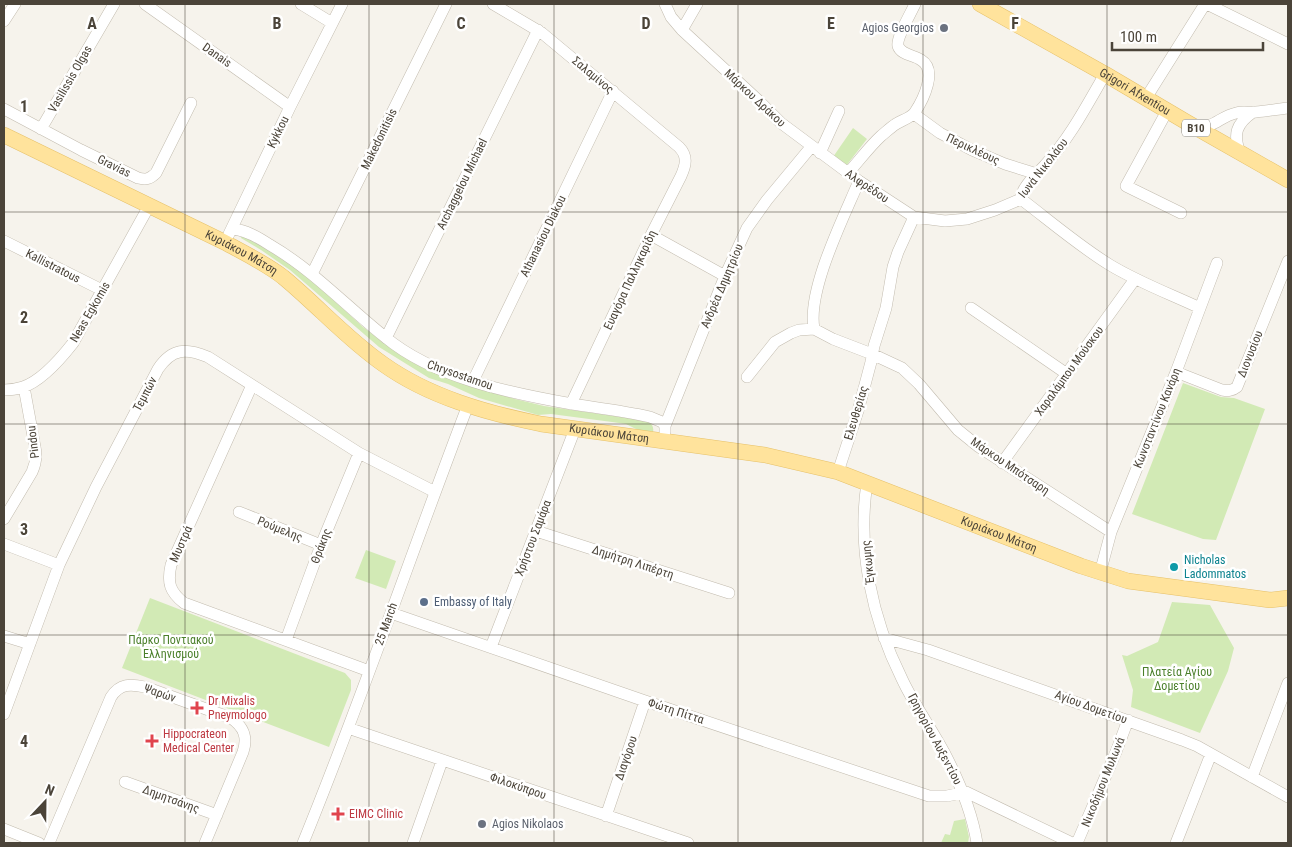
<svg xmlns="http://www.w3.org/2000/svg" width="1292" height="847" font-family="'Roboto Condensed',sans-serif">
<rect width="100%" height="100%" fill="#f6f3ec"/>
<path fill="#d2eab5" d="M853,128l14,11 -21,27 -13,-9z
M241,233l63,40 59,54 20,15 61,33 71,24 29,7 105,15c3,4 5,6 4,11l-15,-2 -12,-6 -14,-2 -61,-8 -13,1 -59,-17 -31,-14 -19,-6 -50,-31 -89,-77 -29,-20 -20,-12 -1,-3z
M1183,383l38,14 13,1 31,11 -49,131 -13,-1 -71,-25z
M366,550l30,11 -10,28 -31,-11z
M150,598l195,75 6,7v10l-22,57 -207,-79z
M1172,602l38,3 24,43 -6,23 -28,62 -69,-26 2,-17 -11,-35 5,1 31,-14z
M965,819l4,18 -1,6h-27l4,-9 5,1 4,-14z"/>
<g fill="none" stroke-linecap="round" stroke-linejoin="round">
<g stroke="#c2bbae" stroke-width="12">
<path id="minor" d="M145,4l145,103
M301,4l31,19
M493,4l49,29 137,114c9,9 7,18 2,29l-30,59 -80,169
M665,4l6,13 11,13 77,71 22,22 78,58 55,36 31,4 22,-2 28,-9 26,-11
M1207,4l81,40
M4,21l11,-17
M682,30l15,-26
M1146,98l59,-94
M4,109l77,41 57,28c8,2 12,1 18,-5l35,-70
M1167,111l-41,75 55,27
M914,114l26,19 32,17 33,14 32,10
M1195,127c20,1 24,-10 41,-14 7,-2 13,0 20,-1 11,-1 22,-3 32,-4
M41,129l73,-125
M820,153l19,-42
M1240,153c-7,-19 -4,-29 13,-41
M848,173c11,-12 21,-26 33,-37 5,-4 10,-9 15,-12 6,-4 15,-6 19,-12 8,-12 23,-42 6,-52 -7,-5 -20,-5 -23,-14 -2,-8 13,-33 17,-42
M1021,199c29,22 58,47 89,66 28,17 60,29 90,43
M1021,199c0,-12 17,-26 24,-34 25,-27 42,-60 60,-91
M232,229c14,1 26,8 38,16 43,25 76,61 115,92 49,41 125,56 187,67 26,4 52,7 78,13l12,5 3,4
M229,234l61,-127 52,-103
M651,235l74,41
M4,241l98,49
M312,274l134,-270
M971,308l96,66
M814,329c-7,-39 29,-110 45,-148
M386,338l152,-308
M1176,372l46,18c6,1 10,1 15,-3l51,-126
M747,377l28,-35 16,-9 8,-3 15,-1 19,10 39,15 30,14 17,16 39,46 21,17 132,85
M473,381l140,-290
M252,385l-81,180c-4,18 -1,27 13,38l185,68
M4,390c6,0 13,-1 19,-3 18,-6 39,-30 50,-44l76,-137
M665,432v-6l60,-150 22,-48 20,-28 44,-53
M1002,463l133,-184
M838,472l20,-61 13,-49 3,-16 12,-38 7,-41 5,-15 16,-35
M867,483c-10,66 5,136 35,196 12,26 30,50 43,75 15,29 27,58 32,89
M239,512l82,33
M4,519l28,-47c4,-9 5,-16 3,-25l-11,-60
M536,531l193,62
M4,544l55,21
M1100,573l11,-41 65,-160 41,-109
M391,613l254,88 284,95h18l19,-4 106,51
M4,636l26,8
M884,638l44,12 254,90 15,6 91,51
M286,640l35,-95 38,-92
M491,647l84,-218
M4,714l55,-149 37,-78 62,-118c14,-21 28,-21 50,-12l151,96 76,39
M348,728l340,115
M1252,777l36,-94
M125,782l92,33
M606,816l39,-115
M4,829l35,14
M49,843l62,-146c9,-14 20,-13 34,-10l86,31c13,9 17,19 12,34l-38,91
M303,843c59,-144 109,-292 165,-438
M413,843l29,-82
M1077,843l39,-91 12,-32
M1176,843l35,-89"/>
</g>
<g stroke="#e6c16a" stroke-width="16">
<g id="major">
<path id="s1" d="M980,4l125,70 83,49 100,57"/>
<path id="s2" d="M4,135l220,107c20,11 41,21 59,35 34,28 64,62 100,87 46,33 104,49 158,60l224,31 73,17 243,94 47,15 142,19 18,-2"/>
</g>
</g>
<use href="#minor" stroke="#fff" stroke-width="11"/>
<use href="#major" stroke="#ffe39c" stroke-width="15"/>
</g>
<path fill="none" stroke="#4b4439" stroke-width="1" stroke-opacity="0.55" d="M185,4v839M369,4v839M554,4v839M738,4v839M923,4v839M1107,4v839M4,212h1284M4,424h1284M4,635h1284"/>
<g fill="#6b7280" stroke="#fff" stroke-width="2">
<circle cx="944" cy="28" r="5"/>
<circle cx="482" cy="824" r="5"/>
</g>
<circle fill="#0f9aa8" stroke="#fff" stroke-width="2" cx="1174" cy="567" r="5"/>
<circle fill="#5c6f8a" stroke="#fff" stroke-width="2" cx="424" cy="602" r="5"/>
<g fill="#e0444e" stroke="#fff" stroke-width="2">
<path d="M194.5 700.5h5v5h5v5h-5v5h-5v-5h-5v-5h5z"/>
<path d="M149.5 733.5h5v5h5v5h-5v5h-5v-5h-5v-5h5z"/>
<path d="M335.5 806.5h5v5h5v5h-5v5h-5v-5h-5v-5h5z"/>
</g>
<g text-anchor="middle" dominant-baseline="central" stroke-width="5" stroke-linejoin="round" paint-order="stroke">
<rect fill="#fff" stroke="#817c74" stroke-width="1" x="1182" y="119.5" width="28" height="17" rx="4"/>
<g font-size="11" font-weight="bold" fill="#4b4439">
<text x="1196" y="128">B10</text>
</g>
<g font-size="12" fill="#5b616d" stroke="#fff" text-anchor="end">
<text x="934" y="28">Agios Georgios</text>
<text x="492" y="824" text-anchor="start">Agios Nikolaos</text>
</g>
<g font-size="12" fill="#4b4439" stroke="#fff">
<text transform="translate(217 55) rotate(35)">Danais</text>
<text transform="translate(593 75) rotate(40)">Σαλαμίνος</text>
<text transform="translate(70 79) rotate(-60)">Vasilissis Olgas</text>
<text stroke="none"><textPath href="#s1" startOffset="178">Grigori Afxentiou</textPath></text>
<text transform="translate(755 98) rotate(43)">Μάρκου Δράκου</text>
<text transform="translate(278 132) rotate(-64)">Kykkou</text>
<text transform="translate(379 139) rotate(-64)">Makedonitisis</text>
<text transform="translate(973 149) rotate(25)">Περικλέους</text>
<text transform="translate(114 166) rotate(26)">Gravias</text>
<text transform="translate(1043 168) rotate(-52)">Ιωνά Νικολάου</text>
<text transform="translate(462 184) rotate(-64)">Archaggelou Michael</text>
<text transform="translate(867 186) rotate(34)">Αλφρέδου</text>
<text transform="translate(543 236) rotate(-64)">Athanasiou Diakou</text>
<text stroke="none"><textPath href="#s2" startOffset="265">Κυριάκου Μάτση</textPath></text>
<text transform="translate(53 266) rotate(27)">Kallistratous</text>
<text transform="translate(630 280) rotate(-65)">Ευαγόρα Παλληκαρίδη</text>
<text transform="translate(722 286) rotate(-67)">Ανδρέα Δημητρίου</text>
<text transform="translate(90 312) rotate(-60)">Neas Egkomis</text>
<text transform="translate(1250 354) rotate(-68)">Διονυσίου</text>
<text transform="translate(1069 371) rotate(-54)">Χαραλάμπου Μούσκου</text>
<text transform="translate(460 375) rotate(19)">Chrysostamou</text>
<text transform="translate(145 394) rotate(-62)">Τεμπών</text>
<text transform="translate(856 413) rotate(-73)">Ελευθερίας</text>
<text transform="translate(1157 418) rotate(-68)">Κωνσταντίνου Κανάρη</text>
<text stroke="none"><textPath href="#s2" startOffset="685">Κυριάκου Μάτση</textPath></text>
<text transform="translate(33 442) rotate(-97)">Pindou</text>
<text transform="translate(1010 466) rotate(34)">Μάρκου Μπότσαρη</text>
<text transform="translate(280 529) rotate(22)">Ρούμελης</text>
<text stroke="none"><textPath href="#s2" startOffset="1090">Κυριάκου Μάτση</textPath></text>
<text transform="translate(533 538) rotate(-69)">Χρήστου Σαμάρα</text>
<text transform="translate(181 544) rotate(-66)">Μυστρά</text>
<text transform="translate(321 546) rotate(-69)">Θράκης</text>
<text transform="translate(633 562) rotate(18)">Δημήτρη Λιπέρτη</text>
<text transform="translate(868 562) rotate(-96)">Έγκωμης</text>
<text transform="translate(386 624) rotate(-70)">25 March</text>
<text transform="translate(160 693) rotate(19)">Ψαρών</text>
<text transform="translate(1091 707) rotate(20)">Αγίου Δομετίου</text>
<text transform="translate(676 711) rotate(18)">Φώτη Πίττα</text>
<text transform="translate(935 739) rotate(62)">Γρηγορίου Αυξεντίου</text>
<text transform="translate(626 758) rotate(-71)">Διαγόρου</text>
<text transform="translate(1103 782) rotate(-68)">Νικοδήμου Μυλωνά</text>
<text transform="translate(518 786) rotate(19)">Φιλοκύπρου</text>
<text transform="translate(171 799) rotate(20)">Δημητσάνης</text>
</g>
<g font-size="12" fill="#0d838f" stroke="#fff" text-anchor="start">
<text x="1184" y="560">Nicholas<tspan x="1184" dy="14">Ladommatos</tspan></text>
</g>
<g font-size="12" fill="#4e5e75" stroke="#fff" text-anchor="start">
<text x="434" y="602">Embassy of Italy</text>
</g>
<g font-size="12" fill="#4a7f2a" stroke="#fff">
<text x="171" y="640">Πάρκο Ποντιακού<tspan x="171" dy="14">Ελληνισμού</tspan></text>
<text x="1177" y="672">Πλατεία Αγίου<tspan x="1177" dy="14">Δομετίου</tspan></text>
</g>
<g font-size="12" fill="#be3a42" stroke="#fff" text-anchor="start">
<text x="208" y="701">Dr Mixalis<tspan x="208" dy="14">Pneymologo</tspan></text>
<text x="163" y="734">Hippocrateon<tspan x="163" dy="14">Medical Center</tspan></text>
<text x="349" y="814">EIMC Clinic</text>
</g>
</g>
<g font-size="16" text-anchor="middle" font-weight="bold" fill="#4b4439" stroke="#fff" stroke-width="5" stroke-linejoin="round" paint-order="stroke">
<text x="92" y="29">A</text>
<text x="277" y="29">B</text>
<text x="461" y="29">C</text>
<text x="646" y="29">D</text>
<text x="831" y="29">E</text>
<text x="1015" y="29">F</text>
<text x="24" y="112">1</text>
<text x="24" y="323">2</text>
<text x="24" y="535">3</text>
<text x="24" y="747">4</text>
</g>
<rect width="1292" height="847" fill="none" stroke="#4b4439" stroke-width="10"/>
<g transform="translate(45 802) rotate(22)" stroke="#ffffff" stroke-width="4" paint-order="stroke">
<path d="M0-4L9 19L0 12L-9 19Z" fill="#4b4439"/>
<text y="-8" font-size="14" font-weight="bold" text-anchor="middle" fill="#4b4439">N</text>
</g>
<path d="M1112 42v8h151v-8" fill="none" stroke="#4b4439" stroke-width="2.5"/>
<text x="1120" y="42" font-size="15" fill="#4b4439" stroke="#ffffff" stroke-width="4" paint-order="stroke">100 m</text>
</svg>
